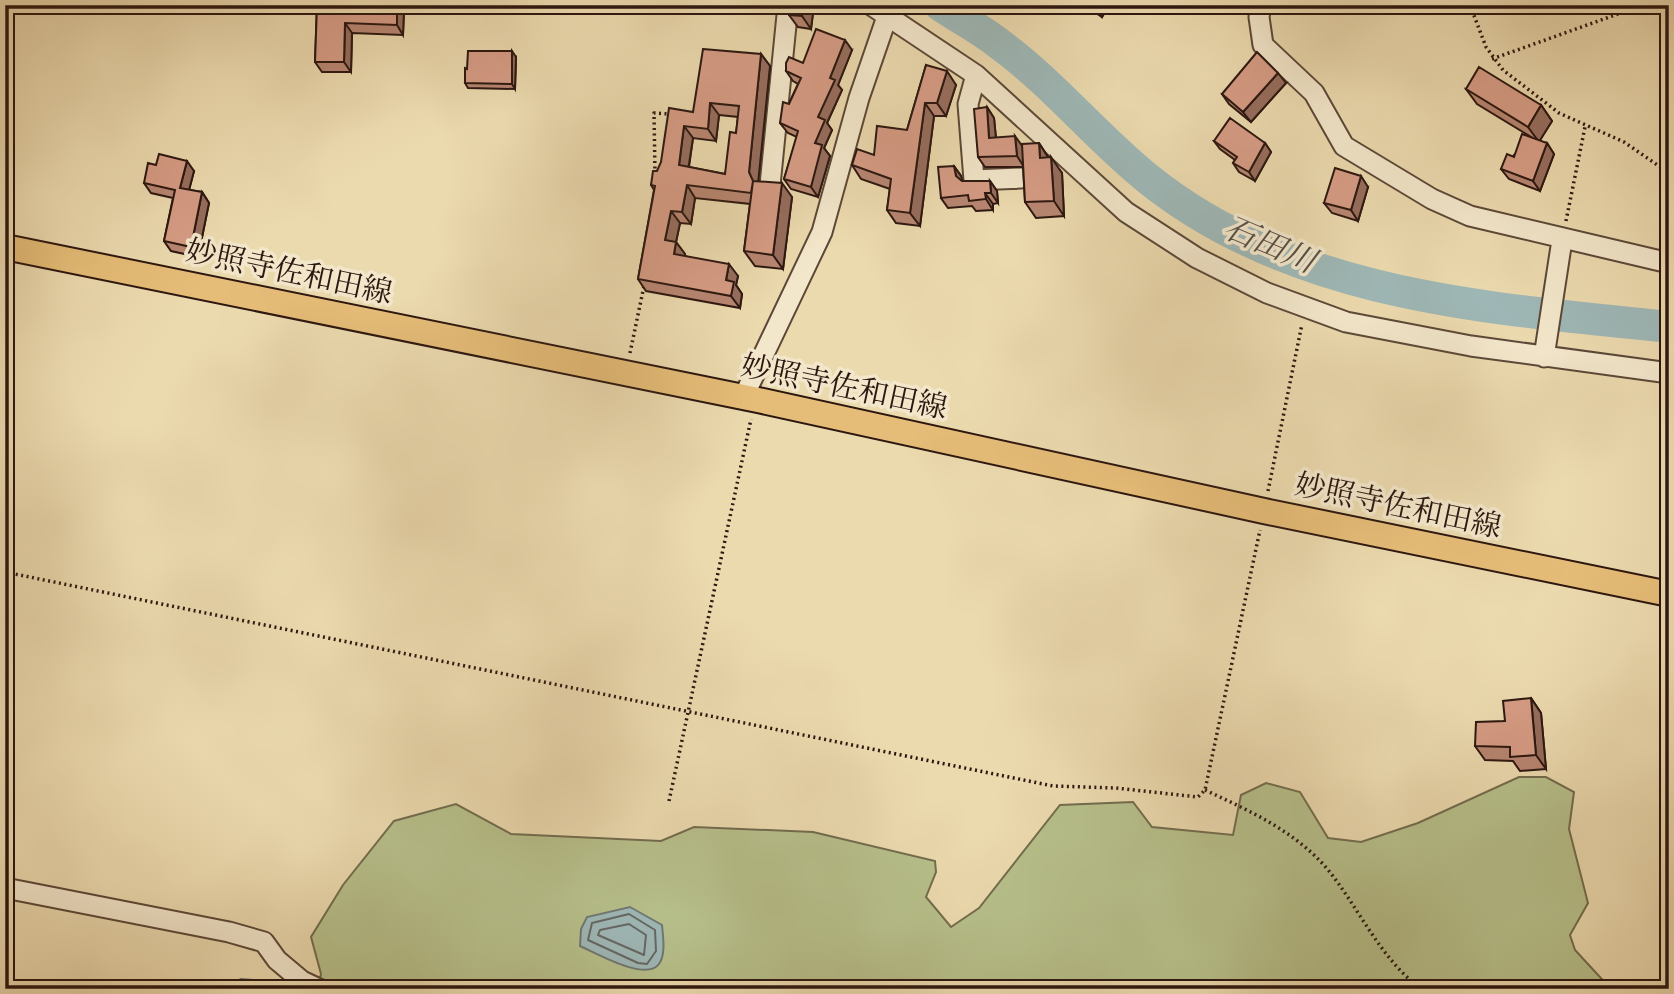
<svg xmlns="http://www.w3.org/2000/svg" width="1674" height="994" font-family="'IM FELL DW Pica','Noto Serif JP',serif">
<rect width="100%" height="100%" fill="#ecdaaf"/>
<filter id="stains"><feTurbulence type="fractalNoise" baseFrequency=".00286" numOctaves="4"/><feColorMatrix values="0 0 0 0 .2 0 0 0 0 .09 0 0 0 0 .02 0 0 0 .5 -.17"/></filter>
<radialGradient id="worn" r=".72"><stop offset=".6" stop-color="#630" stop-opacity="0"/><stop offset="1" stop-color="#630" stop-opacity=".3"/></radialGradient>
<path fill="#b7c08b" stroke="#726c4e" stroke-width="2" d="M1519,777h27l28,15 -5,37 19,74 -18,32 5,15 36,39h-775l-33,-4 -13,4h-473l4,-15 -10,-37 32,-52 51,-64 62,-17 55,30 150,7 33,-14 119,5 122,29 1,11 -10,25 25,30 28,-19 81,-103 73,-3 19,25 81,8 8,-40 25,-12 34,9 28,46 33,4 57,-19z"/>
<path fill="#9eb8b7" stroke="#707874" stroke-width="2" d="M630,907l32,18c1,12 4,29 -3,39 -13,18 -63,-11 -79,-18l1,-17 6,-12z
M241,979l12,1 17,9h-54z"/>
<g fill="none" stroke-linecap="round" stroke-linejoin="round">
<path stroke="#656864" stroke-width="2" d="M629,914l26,16 1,21 -9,13 -9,-1 -50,-23 4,-17z
M629,924l17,11 -2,20 -46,-20 2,-5z"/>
<path stroke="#9eb8b7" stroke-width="32" d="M940,5c19,13 40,24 58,38 54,39 97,93 149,135 147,119 342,130 522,149"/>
<g stroke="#5c4838" stroke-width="23">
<path id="minor" d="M871,5l105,70 150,137 71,46 70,35 79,29 125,24 198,27
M1261,5l-2,12 4,28 51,48 30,53 88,53 38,17 199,47
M976,75l-8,29 6,76 47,-2
M770,185l18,-180
M1544,357l18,-117
M743,398l79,-166 37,-134 32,-93
M5,888l224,44 35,10 13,18 25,21 17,8"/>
</g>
<g stroke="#2c1710" stroke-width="28">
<path id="major" d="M5,247l753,153 506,111 405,83"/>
</g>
<path stroke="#2c1710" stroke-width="3.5" stroke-dasharray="2 3.5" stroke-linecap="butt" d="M1470,5l16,42 17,23 56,43 65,29 45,31
M1492,59l151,-54
M655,174l-1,-61 15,1
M1566,221l19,-94
M630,353l14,-67
M1268,491l34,-167
M5,572l1048,214 63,2 82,9 7,-7 55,-260
M1205,790c45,21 92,42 124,81 31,39 51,87 92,118
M669,801l82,-382"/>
<use href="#minor" stroke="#f3e7cb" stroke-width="19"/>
<use href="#major" stroke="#e6bd78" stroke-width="24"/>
</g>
<path fill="#b88672" stroke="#2c1710" stroke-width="2" fill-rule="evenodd" d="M317,5h84l3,5 -1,25 -51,-2 -1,39h-29l-7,-10z
M747,5h29l-1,5z
M789,5h25l-3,24 -13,-2 -9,-12z
M1084,5h25l-7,12z
M852,50l-14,35 4,5 -15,33 5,7 -8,18 6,8 -12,41 -27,-8 -7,-10 13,-42 -9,-4 -8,-10 18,-39 -5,-3 -7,-10 17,-8z
M761,54l9,12 -12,115 34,16 -9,72 -28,-3 -11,-15 6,-47 -55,-6 -4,26 -11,-1 -4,19 9,12v2l53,20 -2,9 6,9 -2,14 -94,-17 -8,-12 16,-89 -3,-5 6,-14 36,-59zM719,115l19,2 -2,16 -11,41 -36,-7 4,-29 23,3z
M516,57l-1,32 -47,-1 -3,-5z
M926,65l30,20 -10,31h-12l-14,110 -24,-3 -9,-13 3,-21 -29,-10 -9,-14 22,-10 33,-25z
M1286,83l-35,39 -22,-18 -7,-10z
M1466,89l75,16 11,16 -13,20 8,2 7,11 -14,37 -31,-12 -8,-10 30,-32 -54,-33z
M987,107l7,11 2,20 26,8 17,-3 10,15 13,15 2,43 -28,2 -11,-16 -2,-35h-38l-7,-10z
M1214,141l51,2 6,9 -16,29 -16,-9 -6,-9 2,-3 -15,-11z
M156,165l38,6 -5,19 13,2 7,11 -11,54 -27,-6 -7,-10 9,-43 -22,-5 -7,-10z
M954,166l7,10 1,5h28l7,10 1,12 -5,1v6l-17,1 -4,-5 -24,2 -7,-10z
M1368,187l-10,34 -26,-8 -8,-10z
M1531,698l10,15 5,56 -26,2 -7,-10 -28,-1 -10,-14z"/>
<path fill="#966d5d" stroke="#2c1710" stroke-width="2" d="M397,5h4l3,5 -1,25 -6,-10z
M803,5h11l-3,24 -9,-13z
M1095,5h14l-7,12z
M345,23l7,10 -1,39 -7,-10z
M845,40l7,10 -14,35 4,5 -15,33 5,7 -8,18 6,8 -12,41 -7,-10 7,-70 12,-39z
M512,51l4,6 -1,32 -3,-5z
M761,54l9,12 -12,118 3,22 -12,-34z
M947,71l9,14 -10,31 -9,-13z
M1278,73l8,10 -35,39 -8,-10z
M710,103l9,12 -3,26 -8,-12z
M925,103l9,13 -14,110 -10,-13z
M1541,105l11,16 -13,21 -11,-15z
M987,107l7,11 3,31 -8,-11z
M684,126l9,12 -6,39 -8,-12z
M1015,136l8,11 1,20 -7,-11z
M1039,143l10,16 -9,-1z
M1265,143l6,9 -16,29 -6,-9z
M1547,143l7,11 -14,37 -7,-10z
M1051,157l11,16 2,43 -10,-15z
M187,161l7,10 -7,27 -7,-10z
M954,166l7,10 3,10 -8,-10z
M1361,176l7,11 -10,34 -7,-11z
M990,181l7,10 1,12 -7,-10z
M782,183l10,14 -9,72 -10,-14z
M687,185l8,13 -4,26 -9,-12z
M202,192l7,11 -11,54 -7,-10z
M985,193l8,11v6l-7,-11z
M671,211l9,12 -6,29 -9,-12z
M676,242l9,12 -2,12 -9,-12z
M729,264l9,12 -2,9 6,9 -2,14 -9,-12 -5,-16z
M1531,698l10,15 5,56 -10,-14z"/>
<path fill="#d69c85" stroke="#2c1710" stroke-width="2" fill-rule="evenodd" d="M317,5h80v20l-52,-2 -1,39h-29z
M789,5h14l-1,11 -13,-1z
M816,29l29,11 -15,38 5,2 -17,37 7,3 -10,23 7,2 -11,42 -27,-8 14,-48 -18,-8 3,-21 6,2 12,-26 -15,-7v-8l3,-6 14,6z
M703,49l58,5 -12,118 4,9 -2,12 -64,-8 -5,27 -11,-1 -6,29 11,2 -2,12 55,10 -3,16 8,2 -3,14 -93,-17 17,-93 -4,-1 2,-14h4l4,-9 8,-54 24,4zM710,103l29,3 -3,27 -6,-1 -5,42 -46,-9 5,-39 24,3z
M468,51h44v33l-47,-1v-15l2,1z
M1257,52l21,21 -35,39 -21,-18z
M926,65l21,6 -10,32h-12l-15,110 -23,-3 4,-31 -39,-14 5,-16 17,6 3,-29 30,4z
M1479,67l62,38 -13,22 -62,-38z
M987,107l2,31 26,-2 2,20 -39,1 -4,-48z
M1230,118l35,25 -16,29 -16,-9 4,-6 -23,-16z
M1522,134l25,9 -14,38 -32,-12 6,-15 7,3z
M1039,143l1,15 11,-1 3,44 -29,1 -3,-58z
M159,154l28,7 -7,27 22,4 -11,55 -27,-6 11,-51 -31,-7 4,-20 8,2z
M954,166l2,10 6,5h28l1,12h-6l1,6 -17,2 -1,-6 -27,3 -3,-31z
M1335,168l26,8 -10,34 -27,-7z
M753,181l29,2 -9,72 -29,-4z
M1531,698l5,57 -26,2v-10l-35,-1 1,-24 29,-1 -2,-20z"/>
<g text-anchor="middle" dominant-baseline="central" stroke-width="7" stroke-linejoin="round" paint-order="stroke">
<g font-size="30" fill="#2c1710" stroke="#f3e7cb">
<text transform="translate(289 273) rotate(12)">妙照寺佐和田線</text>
<text transform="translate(844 388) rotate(12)">妙照寺佐和田線</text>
<text transform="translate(1398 507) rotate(12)">妙照寺佐和田線</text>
</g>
<g font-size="32" font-style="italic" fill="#544f4a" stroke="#f3e7cb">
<text transform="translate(1269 246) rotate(23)">石田川</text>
</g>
</g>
<rect width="1674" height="994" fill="none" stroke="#ecdaaf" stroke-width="28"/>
<rect x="7" y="7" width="1660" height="980" fill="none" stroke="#2c1710" stroke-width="3.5"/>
<rect x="14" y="14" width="1646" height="966" fill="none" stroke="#2c1710" stroke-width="2"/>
<rect width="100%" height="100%" filter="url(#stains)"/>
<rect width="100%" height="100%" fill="url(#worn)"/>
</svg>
